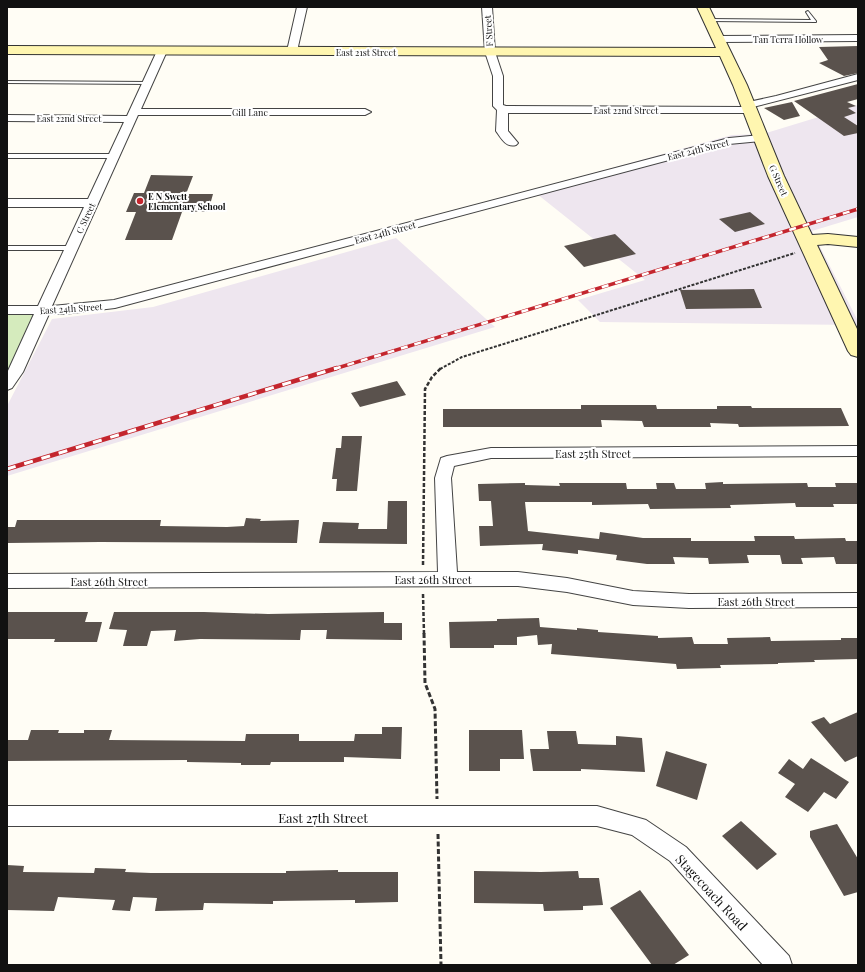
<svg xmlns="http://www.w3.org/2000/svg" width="865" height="972" font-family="'Playfair Display',serif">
<rect width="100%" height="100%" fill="#fffdf5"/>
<path fill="#eee6ef" d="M858,105v112l-46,14 46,90v4l-258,-3 -22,-22 67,-20 -113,-90 200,-55 31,-1z
M396,238l99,89 -488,149v-70l45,-87 101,-12z"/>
<path fill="#d5ebbd" d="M7,315h30l-30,58z"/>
<path fill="#5a524d" d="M858,46v27l-14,3 -25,-13 9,-3 -9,-13z
M858,84v15l-11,3 9,4 -8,2 8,5 -12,4 14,9v7l-14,3 -50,-35z
M792,102l8,14 -16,4 -20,-12z
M151,175l42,1 -7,18h27l-5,18h-26l-10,28h-47l11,-28h-10l8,-19h10z
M750,212l15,12 -30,8 -16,-13z
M615,234l21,20 -52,13 -20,-21z
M754,289l8,19 -76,1 -6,-19z
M397,381l9,14 -46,12 -9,-14z
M581,405h75l1,4h60v-3h34l1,2h89l8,18 -110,1 -1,-3 -28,-1 1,4h-67l-2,-6 -41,-1 1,7h-159v-18h138z
M342,436h20l-5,55h-21l1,-12h-5l4,-31h5z
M723,482v2l84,-1 1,4h28l-1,-4h23v21h-25l1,3h-38l-1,-4 -65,2 1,3 -81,1 -2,-5 -56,1v-3h-67l3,29 71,8 1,-7 43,6h48v3h64l-1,-5h40l1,3 50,-1 1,3h12v23h-22l-2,-7 -33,1 2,6h-21l-2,-9h-33l2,8 -40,1 -1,-6 -35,-1 2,7h-28l-31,-4 1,-5 -39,-5v4l-36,-4 1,-6 -63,2 -1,-20h14l-2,-25h-12l-1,-17 47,-1v2l35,1 -1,-3h67l1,6h30l-1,-6h18l2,6h30l-1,-6z
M388,501h19v43l-88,-1 4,-21 36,1 -1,6h29z
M246,518l15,1 -1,2 39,-1 -2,23 -197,-1 -93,1v-16h8l2,-7h144l-1,6 67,1 17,-1z
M7,612h81l-3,10h17l-5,20h-43l1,-3h-48z
M114,612h90l64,2 116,-2v11h18v17l-76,-1 1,-9h-26l-1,10 -100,-1 -26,2 2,-11 -25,1 -4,15h-24l4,-16 -18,-1z
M539,618l1,9 37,3v-2l21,2v2l60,4v2l34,-1 2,7h34l-1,-6 43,-1 1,4 70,-1v-2h17v21l-44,1 1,2 -37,1v1l-58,1 1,3 -44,1 -1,-5 -125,-10 1,-10 -14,1 -1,-10 -20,2v8h-23v3h-44l-1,-26 48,-1v-2z
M858,712v44l-13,6 -34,-40 13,-5 6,7z
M382,727h20l-1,32 -57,-2v5h-73l-1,3h-29v-2l-54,-1v-2l-180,1v-21h21l3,-10h28l-1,3h26v-3h28l-3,10 136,1 1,-7h53v7h55l1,-7h27z
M469,730h53l2,29h-24v12h-31z
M547,731h29l2,13 38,1v-9l26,2 3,34 -64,-3v2h-48l-3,-22h19z
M666,751l41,13 -10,36 -41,-14z
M811,758l38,24 -13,17 -12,-7 -16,20 -23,-15 10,-13 -17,-11 11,-14 14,10z
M741,821l36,33 -20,16 -35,-34z
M837,824l21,35v33l-14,4 -34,-59v-6z
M7,865l17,1 -1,6 71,1 1,-5 31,1 -1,3 26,1h135v-2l52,-1v2h60v30l-43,1v-3l-82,1v3l-69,-1 -1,7 -48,1 2,-13 -24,-1 -3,14 -18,-1 3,-10 -57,-3 -4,14 -47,-1z
M474,871l67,1 37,-1 1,7h20l4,27 -20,1v4l-39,1 -1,-7 -69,-1z
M640,890l49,65 -16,10h-21l-42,-57z"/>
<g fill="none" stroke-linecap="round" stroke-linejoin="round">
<g stroke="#444" stroke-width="2">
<path id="lane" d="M808,11l8,10v1l-107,-1 -2,-1 2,-1 102,1 -5,-8z
M7,81l141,1 2,1 -2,1 -141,-1z
M7,154h107l3,2 -3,2h-107z
M7,246h65l3,2 -3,2h-65z"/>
</g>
<g stroke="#444" stroke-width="2">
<path id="street" d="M297,7h10l-10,44 -5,3 -5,-3z
M482,7h10l3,45 8,24v29l3,1 238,1 -1,-2 1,-2 32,-7 82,-22v6l-105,27 2,3 -5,3h-242v18l10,12 -2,2c-10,3 -15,-7 -20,-14l1,-21 -4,-4v-30l-8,-24z
M858,35v6l-140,1 -5,-3 5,-3z
M162,48l5,3 -26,58h224l6,3 -6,3h-227l-86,191 62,-6 615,-162 32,-3 4,1 2,2 -2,2 -4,1 -32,3 -614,164 -51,6h-15l-26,58 -11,16 -5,2v-17l27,-59h-27v-8h31l46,-99h-77v-8h81l36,-77 -117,-1v-6l120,1 30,-65z
M858,446v10l-367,2 -37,8 -3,12 6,94h61l49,6 66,13 56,3 169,-1v14l-169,1 -56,-3 -66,-13 -49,-6 -511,2v-14l431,-2 -3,-94 6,-20 6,-2 44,-8z
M7,806h590l49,14 40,27 103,109 3,9h-29l-93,-104 -38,-26 -35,-9h-590z"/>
</g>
<g stroke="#333" stroke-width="2">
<path id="secondary" d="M697,7h12l38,78 37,91 28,59 16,-1 30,3v10l-30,-3 -11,1 41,86v26l-7,-2 -3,-4 -80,-175 -35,-91 -13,-29 -713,-2v-8l709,2z"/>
</g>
<path stroke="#333" stroke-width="2" stroke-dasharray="3 1.5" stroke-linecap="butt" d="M440,369l22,-12 333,-104"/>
<path stroke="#333" stroke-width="2.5" stroke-dasharray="4 2" stroke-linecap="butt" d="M423,565l2,-176 7,-12 9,-9
M423,594l1,40"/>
<path stroke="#333" stroke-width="3" stroke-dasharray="5 2.5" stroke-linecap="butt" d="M424,633l1,50 10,26 2,90
M438,834l3,131"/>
<use href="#lane" fill="#fff" fill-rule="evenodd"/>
<use href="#street" fill="#fff" fill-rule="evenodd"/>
<use href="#secondary" fill="#fff6b0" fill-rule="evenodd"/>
<g stroke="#c4262e" stroke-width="3.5">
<path id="rail-far1" d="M334,369l524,-160"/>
</g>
<g stroke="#c4262e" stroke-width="4.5">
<path id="rail" d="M7,469l330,-101"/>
</g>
<use href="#rail-far1" stroke="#fff" stroke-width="2.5" stroke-dasharray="7" stroke-linecap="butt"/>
<use href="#rail" stroke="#fff" stroke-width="3" stroke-dasharray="9" stroke-linecap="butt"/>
</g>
<circle fill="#c4262e" stroke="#fff" stroke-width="1.5" cx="140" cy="201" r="4"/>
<g text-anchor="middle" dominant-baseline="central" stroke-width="4" stroke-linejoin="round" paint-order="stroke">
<g font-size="9" fill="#111" stroke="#fff">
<text transform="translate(488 31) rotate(-94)">F Street</text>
<text x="788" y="39">Tan Terra Hollow</text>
<text x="366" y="52">East 21st Street</text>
<text x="626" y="110">East 22nd Street</text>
<text x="250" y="112">Gill Lane</text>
<text x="69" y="118">East 22nd Street</text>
<text transform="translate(698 149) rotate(-14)">East 24th Street</text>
<text transform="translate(779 180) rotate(66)">G Street</text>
<text transform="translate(85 218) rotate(-65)">C Street</text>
<text transform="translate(385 232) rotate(-15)">East 24th Street</text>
<text transform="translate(71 308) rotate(-4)">East 24th Street</text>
</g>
<g font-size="9" font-weight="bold" fill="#111" stroke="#fff" text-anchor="start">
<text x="148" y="196">E N Swett<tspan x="148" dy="10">Elementary School</tspan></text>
</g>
<g font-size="11" fill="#111" stroke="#fff">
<text x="593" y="453">East 25th Street</text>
<text x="433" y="579">East 26th Street</text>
<text x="109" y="581">East 26th Street</text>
<text x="756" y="601">East 26th Street</text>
</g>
<g font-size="13" fill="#111" stroke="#fff">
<text x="323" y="817">East 27th Street</text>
<text transform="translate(712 892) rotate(47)">Stagecoach Road</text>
</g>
</g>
<rect width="865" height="972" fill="none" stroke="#111111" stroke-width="16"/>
</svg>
